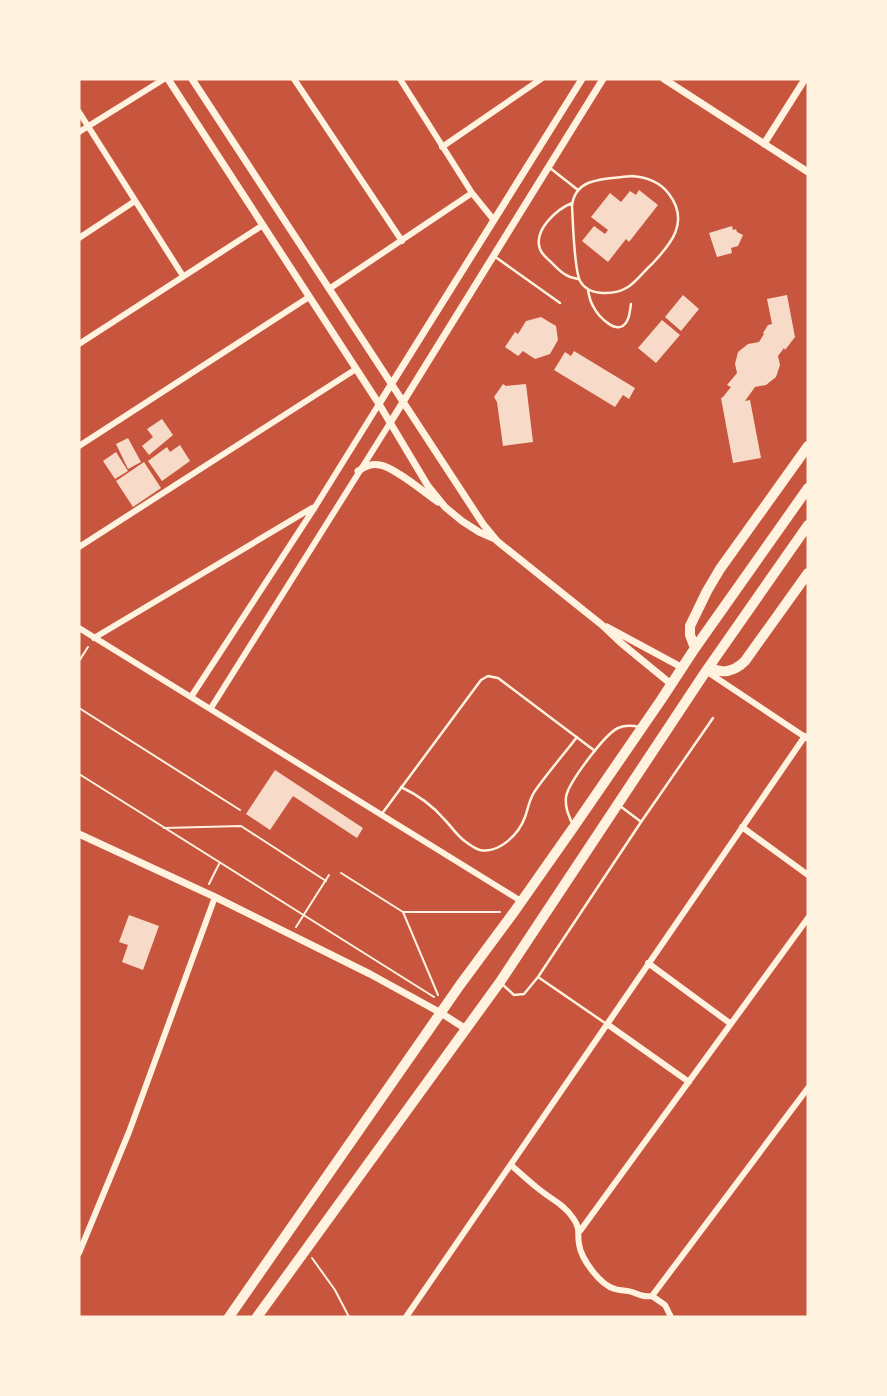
<svg xmlns="http://www.w3.org/2000/svg" width="887" height="1396" font-family="Montserrat,sans-serif">
<rect width="100%" height="100%" fill="#c8553d"/>
<path fill="#f7dbc8" d="M639,190l19,15 -29,37 -3,-3 -18,23 -26,-21 12,-15 11,8 3,-4 -17,-13 19,-24 11,9 9,-11 6,4z
M732,226l1,4 3,-1 1,3 6,3 -5,11 -7,2 1,5 -15,4 -8,-24z
M683,295l16,14 -18,22 -16,-14z
M787,295l8,42 -10,13 -1,-2 -6,8 2,9 -4,12 -10,8 -11,2 -10,14 5,-1 11,58 -28,5 -12,-65 2,-1 8,-10 -4,-2 10,-12 -2,-9 3,-12 10,-8 11,-2 5,-8 -1,-1 5,-8 4,-1 -5,-25z
M541,317l15,9 2,14 -8,14 -15,5 -12,-8 -5,5 -13,-9 10,-15 3,2 8,-13z
M662,320l18,15 -24,28 -18,-15z
M574,351l61,37 -6,11 -6,-4 -8,12 -61,-37 11,-18 6,4z
M503,384l3,2 20,-2 7,58 -30,4 -6,-44 -3,-5z
M162,419l11,16 -24,20 -7,-9 11,-9 -6,-8z
M128,438l13,24 -13,7 -12,-25z
M180,445l10,16 -28,20 -14,-20 19,-14 3,5z
M116,452l12,19 -13,8 -12,-18z
M144,462l17,26 -28,19 -17,-26z
M275,770l88,58 -6,10 -64,-42 -23,34 -24,-16z
M129,915l30,11 -16,44 -21,-8 6,-17 -9,-3z"/>
<g fill="none" stroke-linecap="round" stroke-linejoin="round">
<path stroke="#fff3e0" stroke-width="2" d="M79,661l9,-14
M79,708l161,102
M79,774l355,223
M164,828l77,-2 85,55
M341,873l62,39 35,83
M209,884l10,-20
M404,912h96
M296,927l33,-52
M312,1258l23,32 14,27"/>
<path stroke="#fff3e0" stroke-width="2.5" d="M550,168l28,22
M632,176c15,1 28,6 37,18 21,28 2,50 -17,70 -8,7 -15,17 -24,23 -13,8 -39,10 -48,-6 -6,-12 -7,-59 -8,-75 3,-30 36,-27 60,-30z
M572,203c-15,6 -39,27 -32,46 2,6 7,9 11,13 9,9 14,15 27,17
M494,256l66,47
M588,290c1,6 2,11 5,16 5,10 25,32 34,15 3,-5 3,-12 4,-17
M401,787c17,8 31,18 43,32 8,8 13,17 22,23 4,3 10,7 14,8 19,4 39,-16 45,-33 4,-11 4,-19 12,-29 13,-18 27,-34 40,-51
M620,806l20,15
M381,815l100,-135 7,-4 10,2 97,73
M572,823c-4,-9 -7,-16 -6,-26 2,-14 39,-63 52,-69 7,-3 13,-3 21,-1
M538,977l67,46
M502,984l12,11 10,-1 14,-17 103,-155 72,-104"/>
<path stroke="#fff3e0" stroke-width="6" d="M294,79l108,162
M400,79l72,114 21,26
M79,112l104,164
M79,132l85,-53
M442,147l99,-68
M79,238l56,-37
M329,289l143,-96
M79,344l184,-119
M79,446l230,-149
M79,547l277,-178
M79,628l442,273
M94,638l218,-130
M706,671l102,68
M191,697l124,-190 64,-103
M211,708l179,-285
M742,827l66,48
M648,963l83,61
M607,1024l82,58
M511,1165c9,8 19,17 29,25 11,9 25,15 33,28 8,11 4,15 6,26 2,15 21,41 36,45 6,2 11,1 17,3 8,3 11,5 20,4l156,-208
M580,1231l228,-313
M79,1253l50,-121 86,-235
M652,1296l13,9 6,12
M406,1317l399,-581"/>
<path stroke="#fff3e0" stroke-width="7" d="M168,79l211,325 49,82 17,21 17,14 17,11 16,7
M192,79l291,445 14,17 105,84 19,18 50,41
M664,79l144,93
M764,144l41,-65
M379,404l203,-325
M390,423l213,-344
M358,471c7,-4 13,-8 22,-6 14,2 45,28 58,37
M607,627l76,41
M79,834l136,63 155,77 71,39 25,16"/>
<path stroke="#fff3e0" stroke-width="10" d="M695,648l-5,-13v-9l17,-35 13,-22 88,-123
M709,667c13,8 26,4 36,-6l63,-88
M229,1317l231,-332 54,-73 59,-84 88,-128 34,-52 113,-160
M257,1317l243,-335 206,-311 102,-146"/>
</g>
<rect width="887" height="1396" fill="none" stroke="#fff3e0" stroke-width="161"/>
</svg>
